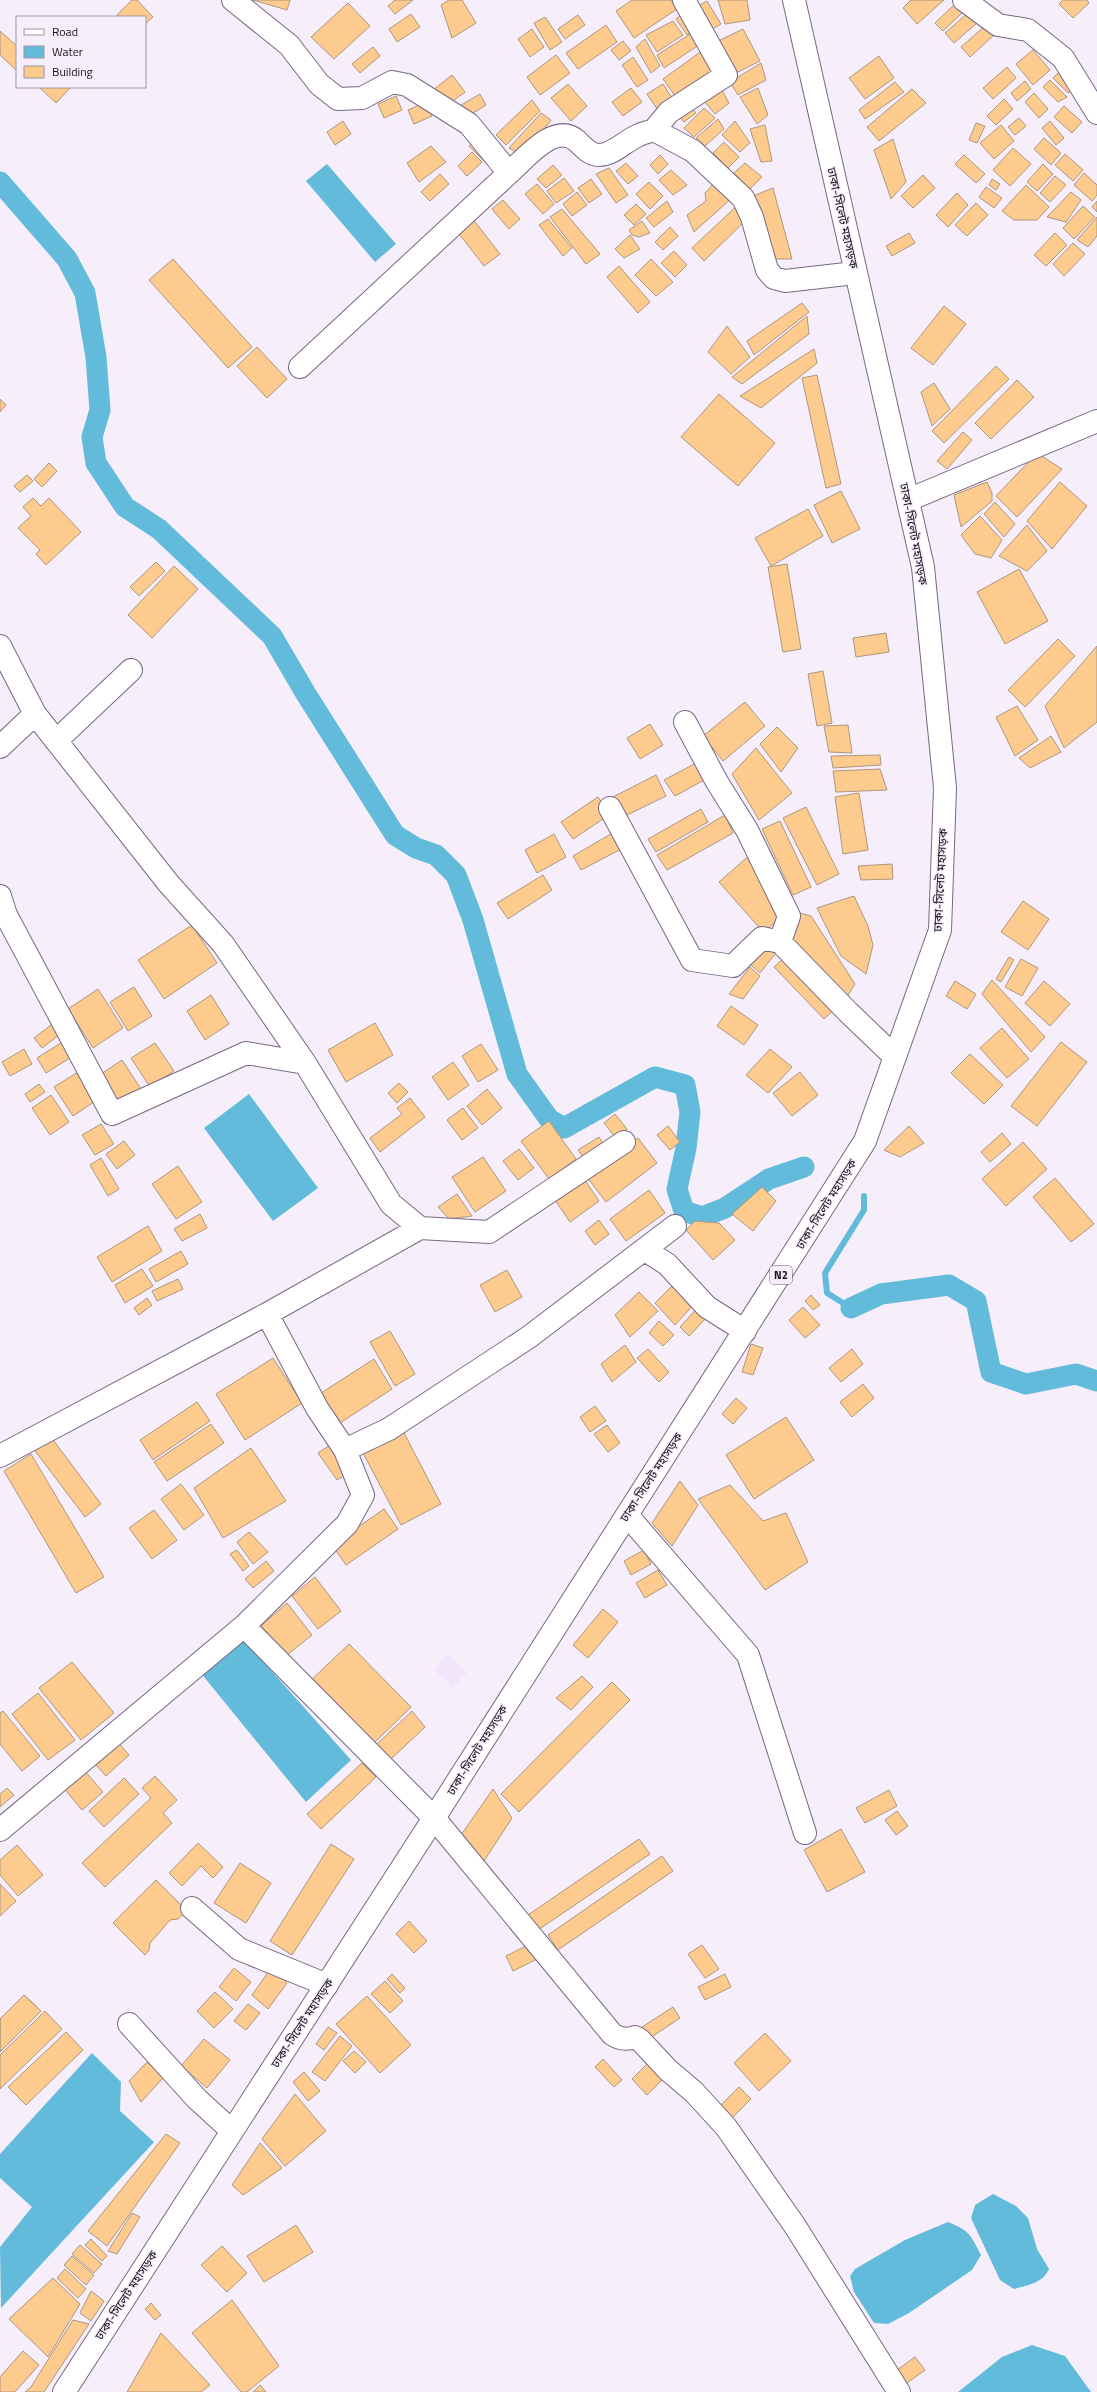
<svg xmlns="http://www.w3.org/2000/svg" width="1097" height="2392" font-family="'Titillium Web','Noto Sans Bengali',sans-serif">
<rect width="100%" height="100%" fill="#f6eefb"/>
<path fill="#f2e5fb" d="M447,1654l20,19 -14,14 -19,-17z"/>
<path fill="#62bbda" d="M327,164l69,80 -21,18 -69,-81z
M249,1094l69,94 -45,33 -69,-93z
M242,1638l109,122 -45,42 -106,-130z
M92,2053l29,29 -1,29 34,31 -153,166 -1,-61 32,-40 -32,-29v-24z
M993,2194l23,12 12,12 9,31 12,20c-6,14 -21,16 -35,20l-14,-9 -29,-62 4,-13z
M948,2222c22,9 22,12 33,33l-9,15 -63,43 -21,11 -14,-1 -20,-31 -4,-16 5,-7 50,-29z
M1032,2345l33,11 26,36h-133l44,-35z"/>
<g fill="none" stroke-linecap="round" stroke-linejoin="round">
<path stroke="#62bbda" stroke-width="6" d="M851,1308l-24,-15 -2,-20 39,-63v-14"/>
<path stroke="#62bbda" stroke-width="21" d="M0,182l67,77 18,34 11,64 4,53 -8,27 4,26 29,44 34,22 113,107 34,58 89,141 21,13 20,7 20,20 17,45 44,154 32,45 15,9 91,-51 30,8 5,27 -4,36 -9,41 7,22 18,6 23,-9 44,-29 35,-12
M851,1308l30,-14 68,-9 27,16 15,71 35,12 50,-10 21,7"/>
</g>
<path fill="#fecb8f" stroke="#ae967d" d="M132,0h5l16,17 -8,7v-7h-26l-2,-2z
M253,0h37l-3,10z
M395,0h18l-18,14 -7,-8z
M449,0h13l14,23 -24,15 -11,-33z
M632,0h39l6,9 -43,29 -18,-27z
M718,0h29l3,20 -25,4z
M911,0h33l-27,24 -14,-16z
M1063,0h24l2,3 -16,15 -14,-14z
M707,1l14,23 -14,8 -14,-23z
M348,3l22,23 -36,33 -23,-22z
M954,5l8,8 -19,18 -8,-8z
M685,12l11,16 -9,7 -11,-16z
M969,12l9,10 -24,21 -9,-10z
M411,14l9,13 -23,15 -8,-13z
M578,15l7,10 -20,14 -7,-10z
M545,17l17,25 -12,8 -16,-27z
M673,21l10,14 -26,17 -11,-17z
M606,25l11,17 -39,27 -12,-16z
M985,26l9,9 -24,22 -9,-10z
M532,29l12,18 -14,10 -12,-18z
M743,29l17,32 -30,15 -18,-32z
M0,31l17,15v25l-17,-16z
M695,31l7,12 -38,25 -7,-13z
M645,39l15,27 -9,7 -15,-26z
M623,41l8,10 -12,9 -8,-10z
M373,47l7,9 -20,17 -8,-9z
M703,50l15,20 -40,30 -15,-21z
M1033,50l17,20 -17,15 -17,-21z
M556,55l14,18 -30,22 -13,-18z
M879,56l15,22 -29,21 -16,-21z
M633,57l15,23 -11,7 -15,-22z
M761,63l5,17 -28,15 -8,-13z
M1007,67l9,11 -23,21 -10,-11z
M1060,71l17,17 -9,5 -15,-15z
M452,75l13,17 -19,14 -13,-16z
M1050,80l17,17 -9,5 -15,-15z
M1025,81l6,8 -14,12 -6,-8z
M895,82l9,10 -39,27 -6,-9z
M718,83l11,20 -14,11 -16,-19z
M568,84l19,22 -16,15 -20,-23z
M663,84l9,14 -15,11 -10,-15z
M39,87h32l-15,16z
M631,88l11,14 -19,14 -11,-14z
M758,88l10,27 -11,9 -17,-27z
M912,89l14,14 -47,38 -12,-14z
M1034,93l14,16 -9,9 -14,-16z
M480,94l6,11 -21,13 -7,-11z
M396,96l6,14 -18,8 -6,-14z
M1004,99l9,10 -17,16 -9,-9z
M532,100l8,11 -34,34 -10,-10z
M426,102l6,14 -18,8 -6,-14z
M687,102l9,11 -12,9 -9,-11z
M1064,106l18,16 -10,11 -18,-16z
M704,108l11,10 -21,19 -10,-9z
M541,113l10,7 -28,36 -14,-8z
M1019,118l7,8 -11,9 -7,-8z
M718,119l6,10 -19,17 -9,-8z
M343,121l8,13 -16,11 -8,-13z
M735,121l15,22 -10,9 -18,-17z
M1050,121l14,17 -8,7 -14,-17z
M976,123l9,3 -8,17 -8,-3z
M765,125l7,36 -11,1 -11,-33z
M1001,125l13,16 -20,18 -14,-16z
M1044,138l17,15 -10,12 -17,-16z
M476,139l17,17 -7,7 -17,-17z
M893,139l13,43 -15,17 -17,-49z
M724,142l15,15 -11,11 -15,-15z
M431,146l15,16 -27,20 -12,-19z
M1013,148l18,16 -21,22 -17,-16z
M472,152l10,10 -15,14 -9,-10z
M1065,154l18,16 -10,11 -18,-16z
M660,155l8,9 -10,10 -8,-9z
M964,155l21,19 -9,9 -21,-19z
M626,163l12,13 -10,8 -12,-13z
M745,163l17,14 -12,12 -16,-16z
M1043,164l10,10 -16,17 -10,-9z
M553,165l9,10 -16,13 -9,-9z
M609,168l19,27 -12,8 -20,-29z
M671,170l16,15 -14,10 -14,-15z
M1084,173l13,12v10l-5,6 -18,-16z
M440,174l9,10 -19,17 -9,-9z
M923,175l12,13 -22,20 -12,-12z
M1055,176l11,9 -16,17 -10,-9z
M564,178l10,13 -18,12 -9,-12z
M591,179l11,15 -13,9 -11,-15z
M992,179l8,5 -4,6 -7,-5z
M716,181l18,15 -40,36 -7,-17 19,-14 -1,-8z
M649,182l14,14 -13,13 -14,-15z
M537,184l17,20 -11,10 -18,-20z
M1026,185l23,22 -12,13h-23l-12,-9z
M986,187l16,11 -8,10 -15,-11z
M773,188l19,71h-16l-23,-63z
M577,192l10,13 -15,11 -9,-12z
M1071,192l10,8 -15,22 -19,-5z
M957,193l11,12 -20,22 -12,-12z
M503,200l17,19 -11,10 -17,-20z
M667,201l6,11 -19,15 -8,-9z
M1097,201v11l-5,-5z
M741,202l6,17 -43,42 -12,-13z
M976,203l12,12 -21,21 -12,-11z
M636,204l10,10 -12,11 -10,-10z
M1083,206l12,11 -21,22 -11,-11z
M562,209l38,45 -14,10 -36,-47z
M1097,217v19l-9,11 -11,-7z
M472,218l28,36 -16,12 -28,-36z
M548,219l24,29 -9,8 -24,-31z
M642,221l8,12 -11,4 -7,-2 -3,-5z
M670,227l8,9 -15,14 -8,-8z
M909,233l6,10 -23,13 -6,-10z
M1055,233l12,12 -21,21 -12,-11z
M630,235l10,14 -16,9 -9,-9z
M1073,243l12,11 -21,22 -11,-12z
M674,251l13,14 -12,12 -14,-14z
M173,259l79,88 -24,21 -79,-88z
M651,259l22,23 -17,14 -21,-21z
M619,266l31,36 -12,11 -31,-36z
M802,303l7,9 -55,43 -7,-14z
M944,306l22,18 -33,41 -22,-17z
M807,316l2,18 -67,50 -10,-7z
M727,326l23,31 -19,17 -23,-22z
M257,347l30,32 -20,19 -30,-32z
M814,349l3,14 -56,45 -21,-12z
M996,366l13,13 -65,64 -12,-12z
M817,375l24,109 -15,4 -24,-110z
M1017,380l17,17 -43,42 -16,-16z
M934,383l16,26 -18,17 -11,-34z
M719,394l56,49 -37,43 -57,-49z
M0,399l6,6 -6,7z
M963,432l9,8 -25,29 -10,-8z
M1037,453l25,16 -45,48 -21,-21z
M49,463l8,8 -15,16 -8,-8z
M27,475l6,6 -13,11 -6,-6z
M987,482l5,11v8l-31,26 -7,-32z
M1060,482l27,24 -35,43 -25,-28z
M841,491l19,38 -28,14 -18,-38z
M33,498l8,8 8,-8 32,34 -35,33 -10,-11 4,-4 -22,-22 13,-12 -8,-9z
M995,502l20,22 -11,13 -20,-23z
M808,509l15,27 -52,30 -16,-28z
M980,516l22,24 -11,18 -16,-4 -14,-19z
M1027,525l20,26 -20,20 -28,-15z
M156,562l9,9 -26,25 -9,-9z
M787,564l14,85 -18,3 -15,-85z
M174,566l24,23 -46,49 -24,-23z
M1019,569l29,52 -43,23 -28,-52z
M886,633l3,19 -33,5 -3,-19z
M1058,639l17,17 -50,51 -17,-17z
M1097,646v76l-33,26 -19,-42z
M823,671l9,52 -15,3 -9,-52z
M745,702l20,24 -42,35 -20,-25z
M1017,706l21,34 -23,16 -19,-39z
M650,724l13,21 -23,14 -13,-21z
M848,725l4,28 -23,-1 -5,-26z
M777,727l21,21 -17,24 -21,-28z
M1051,736l10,16 -31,16 -11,-10z
M756,748l36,45 -33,27 -27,-46z
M880,755l1,10 -48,3 -2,-12z
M698,762l8,17 -31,17 -11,-16z
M880,769l7,21 -51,2 -3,-21z
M656,775l10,21 -45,22 -10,-20z
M859,793l9,57 -25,4 -8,-57z
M598,797l11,18 -36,24 -12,-17z
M806,807l33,67 -22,11 -34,-67z
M701,809l7,13 -52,30 -8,-13z
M725,815l8,18 -66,37 -10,-15z
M780,821l31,66 -18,8 -31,-66z
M616,831l11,15 -46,24 -8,-14z
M554,834l12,23 -29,16 -12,-23z
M751,854l32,60 -19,19 -45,-51z
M892,864l1,15 -32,1 -3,-14z
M543,875l9,15 -44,29 -11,-16z
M854,896l14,30 5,19 -7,29 -25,-18 -24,-48z
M1023,901l26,18 -21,31 -27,-18z
M800,913l11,3 44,68 -10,16 -54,-58z
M192,925l25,38 -53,36 -26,-39z
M767,944l12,5 -19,24 -10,-9z
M786,956l50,52 -12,11 -50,-52z
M1009,957l5,3 -13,22 -5,-3z
M1021,959l17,9 -16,28 -17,-9z
M750,967l10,9 -17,23 -14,-5z
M992,980l53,57 -14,15 -49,-58z
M955,981l21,13 -9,15 -21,-13z
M1044,981l26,23 -20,22 -25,-23z
M134,987l18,29 -24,15 -18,-29z
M98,989l25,39 -30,20 -25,-39z
M211,995l18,29 -24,16 -18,-29z
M731,1006l27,19 -14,20 -27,-19z
M55,1022l8,10 -21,16 -8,-10z
M375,1023l18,32 -47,27 -18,-32z
M1002,1028l27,31 -22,19 -27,-30z
M64,1041l9,15 -27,17 -9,-15z
M1061,1042l26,20 -50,64 -26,-20z
M155,1043l19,28 -24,16 -19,-29z
M481,1044l17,26 -20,12 -16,-26z
M24,1049l8,15 -22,12 -8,-14z
M770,1049l22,18 -24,26 -22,-18z
M970,1054l33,31 -19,19 -33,-31z
M122,1060l19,29 -24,16 -19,-29z
M453,1062l16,23 -21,15 -16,-23z
M78,1072l19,28 -24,16 -19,-29z
M800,1072l18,23 -26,21 -19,-23z
M399,1083l9,9 -11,11 -9,-10z
M39,1084l6,8 -15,10 -5,-8z
M487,1089l15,19 -20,17 -15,-19z
M51,1095l18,27 -19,13 -18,-27z
M410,1098l15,19 -45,35 -10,-14 32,-24 -5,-6z
M463,1108l15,20 -16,12 -15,-20z
M615,1114l12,15 -11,9 -12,-15z
M549,1121l27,38 -27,20 -28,-38z
M101,1124l13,20 -19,11 -13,-20z
M668,1126l12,16 -10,8 -13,-15z
M909,1126l15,17 -24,14 -16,-7z
M1002,1133l9,11 -21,18 -9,-10z
M599,1137l6,10 -20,13 -7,-10z
M638,1138l19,25 -51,39 -19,-25z
M124,1141l11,14 -18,14 -11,-15z
M1023,1142l24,27 -41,37 -24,-27z
M519,1149l15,19 -16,12 -15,-19z
M483,1157l23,34 -31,21 -23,-35z
M101,1158l18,31 -11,7 -18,-31z
M178,1166l24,36 -26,17 -24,-35z
M582,1176l17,25 -29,21 -17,-25z
M1055,1178l39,46 -23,18 -38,-45z
M762,1187l14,14 -23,30 -21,-17z
M649,1190l16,23 -39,28 -16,-22z
M457,1194l15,22 -23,3 -11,-12z
M200,1214l7,14 -25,13 -8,-12z
M599,1220l10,14 -14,11 -10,-14z
M695,1221l24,2 16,17 -22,20 -27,-30z
M148,1226l14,25 -50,31 -15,-25z
M181,1251l7,13 -32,18 -7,-13z
M142,1269l11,17 -28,17 -10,-18z
M507,1270l15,27 -27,15 -15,-27z
M178,1279l5,10 -26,12 -5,-10z
M672,1286l24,16 -21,23 -20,-22z
M639,1292l19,19 -28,26 -15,-22z
M811,1295l9,10 -7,5 -8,-9z
M147,1298l5,7 -13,10 -5,-7z
M699,1306l10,9 -20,21 -9,-9z
M803,1307l17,18 -15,13 -16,-18z
M659,1321l15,14 -11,11 -14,-13z
M390,1331l25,43 -20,12 -25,-44z
M751,1344l12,4 -10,27 -11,-3z
M625,1345l11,17 -24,20 -11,-18z
M648,1349l21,23 -10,10 -22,-24z
M852,1349l11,15 -22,18 -12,-14z
M273,1358l29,45 -57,37 -29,-46z
M374,1359l18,30 -52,34 -19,-30z
M863,1384l11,14 -22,19 -12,-15z
M736,1398l11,10 -14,16 -11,-10z
M197,1402l13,19 -57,39 -13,-20z
M595,1406l11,15 -16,11 -10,-15z
M786,1417l28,43 -60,39 -28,-44z
M211,1424l13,19 -57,38 -13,-19z
M607,1425l13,18 -12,9 -14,-18z
M402,1429l39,75 -40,21 -39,-74z
M51,1437l50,67 -16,13 -52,-69z
M330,1445l19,28 -12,7 -19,-27z
M251,1448l35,53 -63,37 -29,-50z
M31,1454l73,123 -28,16 -72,-122z
M680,1481l18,24 -26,41 -20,-23z
M181,1484l23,31 -20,15 -23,-31z
M730,1485l33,36 23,-8 22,49 -43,28 -67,-91z
M384,1509l14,20 -52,36 -14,-20z
M154,1510l23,30 -25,19 -23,-31z
M249,1532l19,20 -15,12 -16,-22z
M237,1550l12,16 -6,5 -13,-17z
M644,1550l7,14 -20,11 -7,-14z
M266,1561l8,10 -21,17 -8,-9z
M658,1570l9,15 -22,13 -9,-15z
M315,1577l26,34 -23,18 -26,-33z
M287,1603l25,32 -25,20 -26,-29z
M603,1609l15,13 -30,36 -15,-13z
M349,1644l62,63 -42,41 -63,-63z
M72,1662l42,51 -33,27 -42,-52z
M582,1676l11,11 -22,23 -15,-12z
M612,1682l18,18 -111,112 -18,-18z
M38,1693l37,47 -27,20 -36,-46z
M3,1711l37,45 -18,15 -22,-27v-31z
M412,1711l13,16 -35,33 -14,-15z
M116,1740l13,15 -23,21 -13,-14z
M362,1763l14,14 -55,52 -14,-15z
M83,1769l20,23 -21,18 -20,-24z
M155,1776l22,24 -14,13 9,10 -67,64 -23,-24 69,-65 -9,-10z
M124,1778l15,16 -35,33 -15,-16z
M7,1788l7,7 -14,12v-13z
M493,1789l19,29 -28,43 -23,-26z
M889,1790l8,16 -32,17 -9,-15z
M897,1811l11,15 -12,9 -11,-15z
M841,1829l24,43 -38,20 -23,-42z
M639,1839l11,15 -115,78 -10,-15z
M198,1843l25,24 -10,11 -12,-12 -19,20 -13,-13z
M331,1844l23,15 -62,96 -22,-14z
M17,1845l26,30 -25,21 -18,-21v-15z
M662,1856l11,15 -115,79 -10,-15z
M240,1863l31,20 -25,40 -32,-20z
M156,1880l31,31 -9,8 -8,1 -20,23 -1,7 -4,5 -32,-32z
M0,1884l16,17 -16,15z
M409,1921l18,20 -13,12 -18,-19z
M532,1943l7,15 -26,13 -7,-15z
M702,1945l17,24 -14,9 -17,-24z
M234,1968l17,14 -15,19 -17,-14z
M271,1968l16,15 -19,26 -16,-14z
M392,1974l13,14 -5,5 -13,-14z
M725,1974l6,13 -26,13 -7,-13z
M385,1981l18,20 -13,12 -19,-19z
M215,1992l18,17 -19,19 -17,-17z
M24,1995l17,16 -41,41v-33z
M24,1995l17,16 -41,41v-33z
M367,1996l44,49 -31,28 -44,-49z
M248,2004l12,9 -14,17 -12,-9z
M673,2007l7,11 -33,22 -8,-11z
M45,2011l17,18 -62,60v-34z
M328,2027l9,6 -13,17 -8,-6z
M66,2032l17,18 -57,55 -18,-18z
M765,2033l26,28 -32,30 -25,-28z
M340,2036l12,10 -27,35 -13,-9z
M204,2039l26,21 -23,28 -26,-22z
M354,2051l12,11 -11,11 -12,-12z
M603,2059l19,21 -8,7 -19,-20z
M651,2060l15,16 -19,19 -15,-16z
M147,2062l17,15 -23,25 -12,-21z
M304,2072l16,19 -12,10 -15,-19z
M739,2087l12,12 -20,20 -12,-12z
M295,2094l31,37 -41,35 -23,-27z
M166,2134l14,9 -73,103 -19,-15z
M260,2143l22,25 -39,27 -11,-10z
M132,2213l8,4 -23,37 -9,-3z
M296,2225l17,27 -49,30 -17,-26z
M91,2239l16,17 -5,5 -17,-16z
M80,2245l22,19 -8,9 -22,-19z
M222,2246l25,27 -20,19 -26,-27z
M72,2256l22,19 -8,10 -22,-20z
M65,2269l21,20 -8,9 -21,-20z
M53,2278l27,26 -32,53 -39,-38z
M91,2291l13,10 -13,20 -11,-8z
M232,2300l47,66 -32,26h-6l-49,-59z
M151,2303l10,12 -6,5 -10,-11z
M73,2320l16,4 -45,68h-19l6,-5z
M161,2333l49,52 -9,7h-74z
M23,2351l16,14 -24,27h-15v-15z
M915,2357l10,13 -18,13 -10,-13z
M260,2385l6,7h-13z"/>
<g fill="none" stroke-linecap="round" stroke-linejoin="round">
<g stroke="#776883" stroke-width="24">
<path id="minor" d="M233,0l56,45 30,39 19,15 24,-1 30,-16 15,3 62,39 40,49c16,-14 46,-52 68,-32 6,6 13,14 22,14 14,0 26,-14 38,-19 5,-3 12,-4 17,-6l39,21 50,47 9,19 15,53 7,8 11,3 70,-8
M964,0l34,25 30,5 35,28 34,55
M654,130l15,-18 57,-37 -42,-75
M300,367l209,-194
M908,500l189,-79
M0,646l35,68 134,170 54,60 82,119 86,141 29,24 69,4 135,-90
M685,722l32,60 30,48 42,86 -9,26 68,70 47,45
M56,741l75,-71
M0,747l35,-33
M610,808l82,152 41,6 29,-28 18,4
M0,896l6,19 106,199 134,-61 59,10
M645,1250l22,14 40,43 38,24
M345,1450l44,-21 140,-92 146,-111
M0,1456l267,-142 153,-86
M627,1515l121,140 57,178
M244,1626l103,-102 16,-29 -18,-45 -28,-42 -50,-94
M0,1830l244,-204 190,192 178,216c7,5 15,6 23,3l5,3 28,30 26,22 32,35 69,99 104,166
M192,1908l47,41 88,36
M129,2024l68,75 35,32"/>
</g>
<g stroke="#776883" stroke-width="24">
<path id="highway" d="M64,2392l370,-574 431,-677 75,-211 5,-142 -22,-221 -129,-567"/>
</g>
<use href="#minor" stroke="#fff" stroke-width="22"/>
<use href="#highway" stroke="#fff" stroke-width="22"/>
</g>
<g text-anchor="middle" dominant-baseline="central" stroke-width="3" stroke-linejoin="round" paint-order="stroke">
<rect fill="#f6eefb" stroke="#5c5560" stroke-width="1" x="770" y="1266" width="22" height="18" rx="3"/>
<g font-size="11" font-weight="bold" fill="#1a131e">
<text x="781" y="1275">N2</text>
</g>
<g font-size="12" fill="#1a131e" stroke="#f6eefb">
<text transform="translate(843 218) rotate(77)">ঢাকা-সিলেট মহাসড়ক</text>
<text transform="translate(914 534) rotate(79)">ঢাকা-সিলেট মহাসড়ক</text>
<text transform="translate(940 880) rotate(-87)">ঢাকা-সিলেট মহাসড়ক</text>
<text transform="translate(826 1204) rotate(-58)">ঢাকা-সিলেট মহাসড়ক</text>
<text transform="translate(651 1477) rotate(-57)">ঢাকা-সিলেট মহাসড়ক</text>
<text transform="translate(477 1750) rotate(-58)">ঢাকা-সিলেট মহাসড়ক</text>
<text transform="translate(302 2023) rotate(-57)">ঢাকা-সিলেট মহাসড়ক</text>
<text transform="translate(126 2295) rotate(-57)">ঢাকা-সিলেট মহাসড়ক</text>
</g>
</g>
<rect x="16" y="16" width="130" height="72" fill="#f6eefb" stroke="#9e96a3"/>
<rect x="24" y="29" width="20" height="6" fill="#ffffff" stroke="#9e96a3"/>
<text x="52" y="36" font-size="12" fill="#1a131e">Road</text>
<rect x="24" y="46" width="20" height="12" fill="#62bbda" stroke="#9e96a3"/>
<text x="52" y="56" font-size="12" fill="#1a131e">Water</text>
<rect x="24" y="66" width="20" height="12" fill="#fecb8f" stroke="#9e96a3"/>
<text x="52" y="76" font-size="12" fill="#1a131e">Building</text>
</svg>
